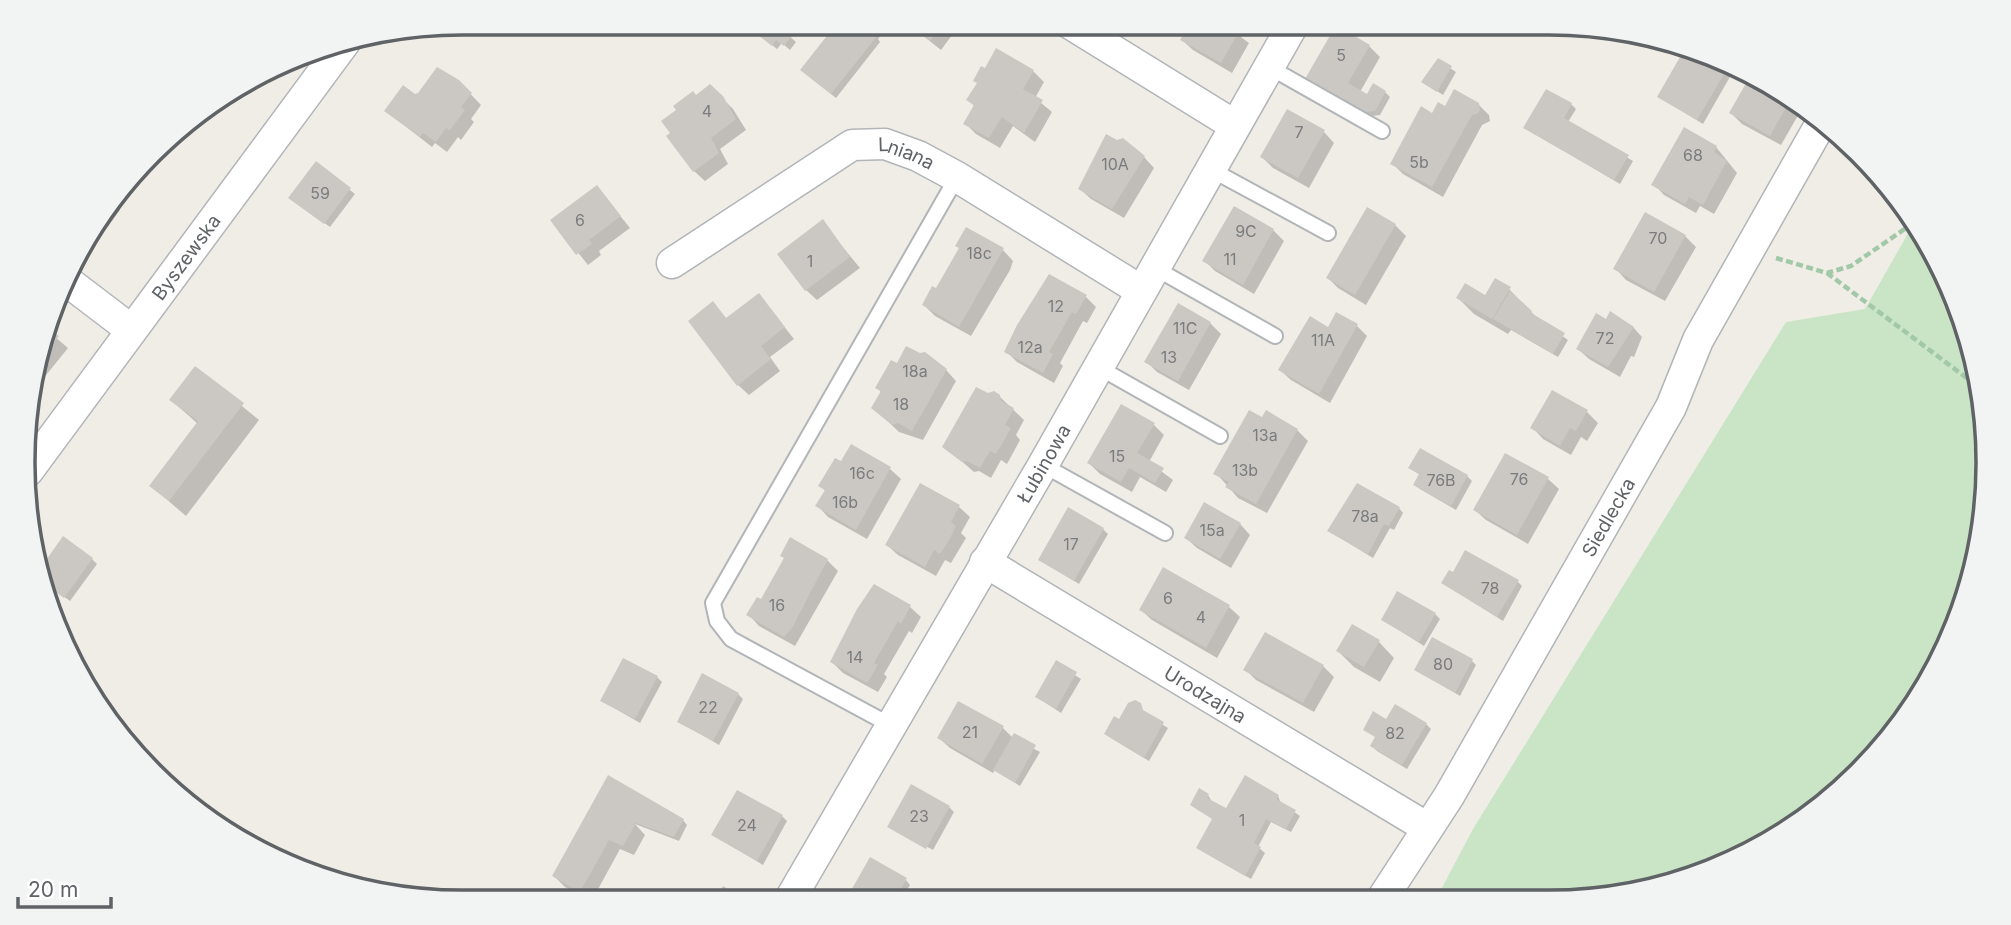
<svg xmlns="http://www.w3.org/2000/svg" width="2011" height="925" font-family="Inter,sans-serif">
<rect width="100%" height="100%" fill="#f0ede7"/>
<path fill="#c9e5c6" d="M1911,228l44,66 33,168 -33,168 -57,100 -81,81 -100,58 -111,29 -170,1 37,-70 313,-507 79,-13z"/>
<path fill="#0003" d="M798,23l-10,12 8,7 -6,8 -8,-7 -5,6 -31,-25z
M837,23h19l5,4 4,-4h7l11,10 -5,6 2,3 -44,56 -29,-23z
M907,23h54l-20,27z
M1137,23h15l-4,7z
M1192,23h30l27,20 -17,30 -39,-23 -11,-10z
M1406,23h21l-5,9z
M1369,46l11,11 -20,35 8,4 17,-4 5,5 -10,18 -8,1 -62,-36z
M1686,50l45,25 -28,49 -44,-27z
M1438,60l18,12 -13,23 -20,-13z
M986,70l47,1 11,11 -9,16 17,14 -17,30 -22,-16 -13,22 -24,-14 -11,-11 10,-16 -6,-7z
M1751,79l49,33 -19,33 -39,-21 -11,-11z
M458,81l23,24 -10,14 3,3 -13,18 -3,-3 -11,15 -12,-9 -3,4 -46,-36 28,-16z
M710,86l23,23 13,21 -26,19 8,15 -23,17 -11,-10 -21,-38 23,-36z
M1478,104l11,11 1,6 -8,4 -39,72 -40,-23 -11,-11 40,-48z
M1571,104l5,5 -8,13 65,39 -13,23 -95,-56z
M1324,132l10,11 -25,45 -36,-20 -11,-11z
M1716,147l21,26 -23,41 -14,-8 -4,7 -32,-18 -10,-11z
M1144,157l10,11 -30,50 -33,-19 -11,-10z
M316,163l39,31 -25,33 -35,-25z
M597,187l33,41 -31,23 2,4 -13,10 -36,-45z
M114,204l6,6 -24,33 -9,-7z
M1234,208l39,22 11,11 -30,53 -39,-23 -10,-10z
M1367,209l28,16 11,11 -40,69 -28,-17 -10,-10z
M822,222l38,46 -43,32 -11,-10z
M1685,236l11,11 -31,54 -39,-21 -10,-11z
M1003,250l10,11 -3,9 -39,66 -36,-20 -11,-11 13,-14z
M1509,289l27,28 32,23 -10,17 -47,-27 -3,4 -34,-20 -16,-16 28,-1z
M759,295l35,44 -24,18 10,14 -31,24 -11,-10 -25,-81 14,15z
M1086,297l10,10 -9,16 -4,-2 -23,42 3,3 -9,17 -37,-21 -10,-10z
M1607,321l25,5 10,11 -8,20 -3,-1 -11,21 -31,-18 -11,-10z
M1210,323l11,11 -32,56 -32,-18 -11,-11z
M1357,326l10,10 -37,67 -39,-23 -11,-10 49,-41z
M48,331l20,17 -34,42 -3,-2v-11z
M898,365l48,5 10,11 -33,59 -24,-8 -25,-24 8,-15 -5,-5z
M195,368l64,52 -73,96 -35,-30 47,-62 -27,-24z
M988,395l11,1 25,24 -8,15 4,5 -13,24 -6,-4 -10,18 -12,-7 -5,1 -30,-26z
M1587,412l11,11 -11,18 -6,-4 -10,18 -28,-16 -10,-11z
M1262,419l35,11 11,11 -41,72 -29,-15 -22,-25z
M1153,424l11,11 -15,27 24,18 -7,12 -26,-15 -8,15 -32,-18 -11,-11z
M851,447l39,22 11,10 -34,60 -39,-22 -10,-11 8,-14 -5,-6 21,-23z
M1505,455l43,24 11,10 -31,55 -42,-24 -11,-10z
M1410,468l57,8 5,5 -16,29 -36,-21 -5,-4 5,-10z
M959,507l11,10 -9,16 5,5 -15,25 -6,-3 -9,16 -38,-21 -11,-10z
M1399,508l4,5 -9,17 -4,-2 -17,30 -44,-27z
M1240,524l10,11 -19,33 -34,-20 -11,-10z
M1103,529l5,5 -29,50 -39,-24z
M92,559l5,5 -27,37 -21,-15z
M827,560l11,11 -43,75 -36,-20 -10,-11 13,-13z
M1517,581l5,5 -19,35 -54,-34z
M875,587l35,20 11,10 -9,16 -3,-2 -25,43 3,3 -9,15 -35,-19 -11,-11z
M1229,607l11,10 -23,41 -65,-38 -11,-10z
M1435,614l5,5 -16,27 -41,-26z
M1379,642l15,16 -14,24 -26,-15 -16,-16z
M1472,661l4,4 -16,31 -44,-27z
M1056,663l25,16 -20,34 -24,-16z
M1323,666l11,11 -20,35 -58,-32 -10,-10z
M657,677l5,5 -22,41 -38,-22z
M738,694l5,5 -24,46 -40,-24z
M1144,713l24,15 -19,33 -38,-23 9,-17z
M1387,721l39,3 5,5 -24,40 -30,-18 -5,-5 5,-8 -12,-9z
M1003,728l10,10 27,14 -20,34 -25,-16 -2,3 -43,-25 -11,-10z
M1208,795l4,7 15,8 51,-14 3,7 19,13 -9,16 -20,-10 -13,25 7,6 -14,26 -53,-31 16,-28 -22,-15z
M949,807l5,5 -21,38 -40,-22z
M593,809l90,11 4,5 -8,16 -44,-17 10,11 -11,20 -14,-6 -29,53 -26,-15 -11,-11z
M782,816l5,5 -24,44 -50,-30z
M906,880l4,5 -9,16h-54z
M1214,894l10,6h-14z
M700,896l11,5h-14z"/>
<path fill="#cbc8c3" d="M742,23h48l-6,7 8,6 -8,10 -8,-6 -4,6z
M837,23h38l4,3 -5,8 3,2 -46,58 -31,-24z
M906,23h37l-13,18z
M1189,23h36l14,8 -18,32 -41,-23z
M1336,25l34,20 -22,38 19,11 6,-11 13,8 -11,20 -10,1 -60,-33z
M996,48l38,22 -11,19 20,11 -19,33 -22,-16 -13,21 -26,-14 11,-19 -8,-5 11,-17 -4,-2 8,-15 4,2z
M1684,50l14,2 29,17 -30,51 -40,-23z
M1438,58l14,8 -15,26 -16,-10z
M437,67l22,13 13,13 -11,14 4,3 -15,20 -4,-2 -10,14 -13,-9 -3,4 -36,-26 19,-26 12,9 3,-1z
M1749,78l39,26 -18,32 -41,-23z
M710,84l13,12 13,23 -25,19 8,15 -26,19 -27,-36 4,-3 -9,-12 15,-11 -3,-4 20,-15 3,4z
M1454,89l25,14 1,7 -3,4 -5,1 -40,72 -42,-23 31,-58 11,7 6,-11 7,4z
M1546,89l26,14 -8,15 65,37 -15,25 -91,-52z
M1287,109l38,21 -27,48 -38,-21z
M1684,127l33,19 -3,6 13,9 -24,44 -14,-8 -4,7 -34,-19z
M1106,134l11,6 6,-2 22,18 -33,53 -34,-20z
M316,161l35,27 -27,36 -36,-26z
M597,185l24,31 -32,24 3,4 -16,11 -26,-35z
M1234,206l40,23 -31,56 -41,-24z
M1367,207l29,17 -41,71 -29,-17z
M1645,212l41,23 -32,57 -41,-23z
M823,219l27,38 -45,34 -28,-37z
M966,227l38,21 -45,79 -37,-22 10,-19 4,2 23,-40 -4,-2z
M1049,274l38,21 -11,19 -4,-2 -23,40 4,2 -10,19 -39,-21 13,-27z
M1495,278l16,9 -19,32 -36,-21 9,-15 20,12z
M1510,291l22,20 -1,2 34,20 -12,21 -60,-35z
M759,293l26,34 -24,19 10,13 -34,27 -49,-65 25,-20 13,17z
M1178,303l33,19 -33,59 -34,-19z
M1610,311l24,16 -26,40 -32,-18 20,-36 10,6z
M1336,312l22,12 -39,70 -41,-24 32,-54 18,11z
M49,329l10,7 -11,15 -2,-2 -11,19z
M906,346l14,7 5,-1 22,17 -35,62 -14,-8 -6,2 -21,-17 10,-17 -6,-3 16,-28 6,3z
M195,366l49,37 -75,98 -20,-15 49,-65 -29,-21z
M976,387l12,6 6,-2 6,4 1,6 13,7 -9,17 6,3 -15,26 -6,-3 -10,17 -13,-7 -5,1 -20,-15z
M1552,390l36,20 -12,21 -6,-3 -10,18 -30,-18z
M1121,404l34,19 -18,30 27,15 -9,15 -26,-15 -8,14 -34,-19z
M1249,410l13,7 4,-7 32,19 -42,75 -31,-17 4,-5 -16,-8z
M851,444l40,23 -35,63 -41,-24 10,-16 -7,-4 17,-28 6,3z
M1420,448l48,27 -17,31 -38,-21 6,-11 -11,-6z
M1505,453l44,24 -32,58 -44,-25z
M920,483l40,22 -9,17 5,4 -7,14 -9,14 -6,-4 -9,17 -40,-22z
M1357,483l43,24 -11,19 -5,-2 -16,30 -41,-23z
M1204,502l37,21 -21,36 -36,-21z
M1068,507l36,21 -30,53 -36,-21z
M63,536l30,22 -29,40 -15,-11 -7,-21z
M790,537l38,22 -36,69 -8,9 -38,-22 11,-18 4,2 23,-41 -4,-2z
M1465,550l54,30 -22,37 -56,-34 8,-13 4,2z
M1163,567l67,38 -24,43 -67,-38z
M874,584l37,21 -10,19 -3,-3 -24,42 4,2 -11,18 -37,-21 27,-53z
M1397,591l39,22 -17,29 -38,-22z
M1352,624l28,16 -16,27 -28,-16z
M1265,632l59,33 -21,38 -60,-33z
M1432,637l41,22 -18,34 -41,-23z
M623,658l35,18 -23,43 -35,-18z
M1056,660l21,12 -21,37 -21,-12z
M702,673l37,20 -26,48 -36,-19z
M1135,700l6,3 2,7 21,12 -20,36 -40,-24 10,-18 5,3 9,-16z
M958,701l46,25 -22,38 -45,-26z
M1395,704l32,19 -25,42 -32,-19 5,-9 -12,-7 10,-19 13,8z
M1014,733l22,12 -21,38 -22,-13z
M608,775l76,44 -10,18 -38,-14 -13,23 -14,-6 -29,52 -28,-16z
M1245,775l34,20 -3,4 20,11 -10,19 -20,-10 -12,24 7,4 -16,29 -49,-28 16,-29 -22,-14 9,-17 10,6 -2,4 19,10z
M911,784l39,22 -24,43 -39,-22z
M737,790l46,25 -26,46 -46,-26z
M870,857l37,21 -13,23h-49z
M723,886l27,15h-36z"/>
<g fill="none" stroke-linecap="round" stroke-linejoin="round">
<g stroke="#b2b5b8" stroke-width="18">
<path id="service" d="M1269,67l113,64
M1210,169l118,64
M1153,267l122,69
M1098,367l122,69
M1043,465l122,68
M892,726l-161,-87 -14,-18 -4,-18 244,-426"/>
</g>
<g stroke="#b2b5b8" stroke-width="33">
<g id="minor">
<path d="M1069,23l165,102"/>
<path id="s1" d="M672,263l180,-118 33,-1 33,12 39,21 183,113"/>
<path d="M67,281l63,48"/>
<path id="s2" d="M28,471l317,-429"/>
<path id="s3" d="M985,562l441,265"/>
<path id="s4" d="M1382,899l67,-103 222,-389 27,-67 122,-215"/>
<path id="s5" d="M789,901l254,-436 251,-442"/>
</g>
</g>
<path stroke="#a1c8a7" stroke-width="4.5" stroke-dasharray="7 3.5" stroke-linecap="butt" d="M1776,258l51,15 24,-7 58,-40
M1827,273l145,109
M1583,899l53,-9"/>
<use href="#service" stroke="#fff" stroke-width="14"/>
<use href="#minor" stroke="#fff" stroke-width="30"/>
</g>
<g text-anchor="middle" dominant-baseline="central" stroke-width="5" stroke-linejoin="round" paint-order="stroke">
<g font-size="16" fill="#7a7c7d">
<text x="1341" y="55">5</text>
<text x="707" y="111">4</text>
<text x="1299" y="132">7</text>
<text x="1693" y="155">68</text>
<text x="1419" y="162">5b</text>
<text x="1115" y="164">10A</text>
<text x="320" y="193">59</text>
<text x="580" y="220">6</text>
<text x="1246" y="231">9C</text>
<text x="1658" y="238">70</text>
<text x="979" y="253">18c</text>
<text x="1230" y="259">11</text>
<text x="810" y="261">1</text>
<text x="1056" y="306">12</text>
<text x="1185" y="328">11C</text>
<text x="1605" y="338">72</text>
<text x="1323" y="340">11A</text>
<text x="1030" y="347">12a</text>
<text x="1169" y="357">13</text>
<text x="915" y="371">18a</text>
<text x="901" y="404">18</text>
<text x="1265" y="435">13a</text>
<text x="1117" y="456">15</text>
<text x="1245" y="470">13b</text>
<text x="862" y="473">16c</text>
<text x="1519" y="479">76</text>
<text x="1441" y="480">76B</text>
<text x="845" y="502">16b</text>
<text x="1365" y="516">78a</text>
<text x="1212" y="530">15a</text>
<text x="1071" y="544">17</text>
<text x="1490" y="588">78</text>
<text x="1168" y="598">6</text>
<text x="777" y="605">16</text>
<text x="1201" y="617">4</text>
<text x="855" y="657">14</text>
<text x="1443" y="664">80</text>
<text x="708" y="707">22</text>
<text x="970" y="732">21</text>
<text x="1395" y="733">82</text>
<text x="919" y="816">23</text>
<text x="1242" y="820">1</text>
<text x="747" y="825">24</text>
</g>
<g font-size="19" fill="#5f6366" stroke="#fff">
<text stroke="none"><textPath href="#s1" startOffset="271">Lniana</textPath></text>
<text stroke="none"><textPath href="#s2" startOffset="266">Byszewska</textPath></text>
<text stroke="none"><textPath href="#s5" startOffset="506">Łubinowa</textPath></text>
<text stroke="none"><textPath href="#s4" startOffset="444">Siedlecka</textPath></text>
<text stroke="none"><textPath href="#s3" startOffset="257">Urodzajna</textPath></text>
</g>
</g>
<path d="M0 0H2011V925H0ZM462 35H1549A427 427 0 0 1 1976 462V463A427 427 0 0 1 1549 890H462A427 427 0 0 1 35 463V462A427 427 0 0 1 462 35Z" fill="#f2f3f3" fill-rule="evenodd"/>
<path fill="none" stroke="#5f6366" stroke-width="3.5" d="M462 35H1549A427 427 0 0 1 1976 462V463A427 427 0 0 1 1549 890H462A427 427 0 0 1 35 463V462A427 427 0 0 1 462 35Z"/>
<path d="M18 897v10h93v-10" fill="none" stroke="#5f6366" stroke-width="3.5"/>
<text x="28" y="897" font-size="21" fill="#5f6366" stroke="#ffffff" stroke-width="5" paint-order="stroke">20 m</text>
</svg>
